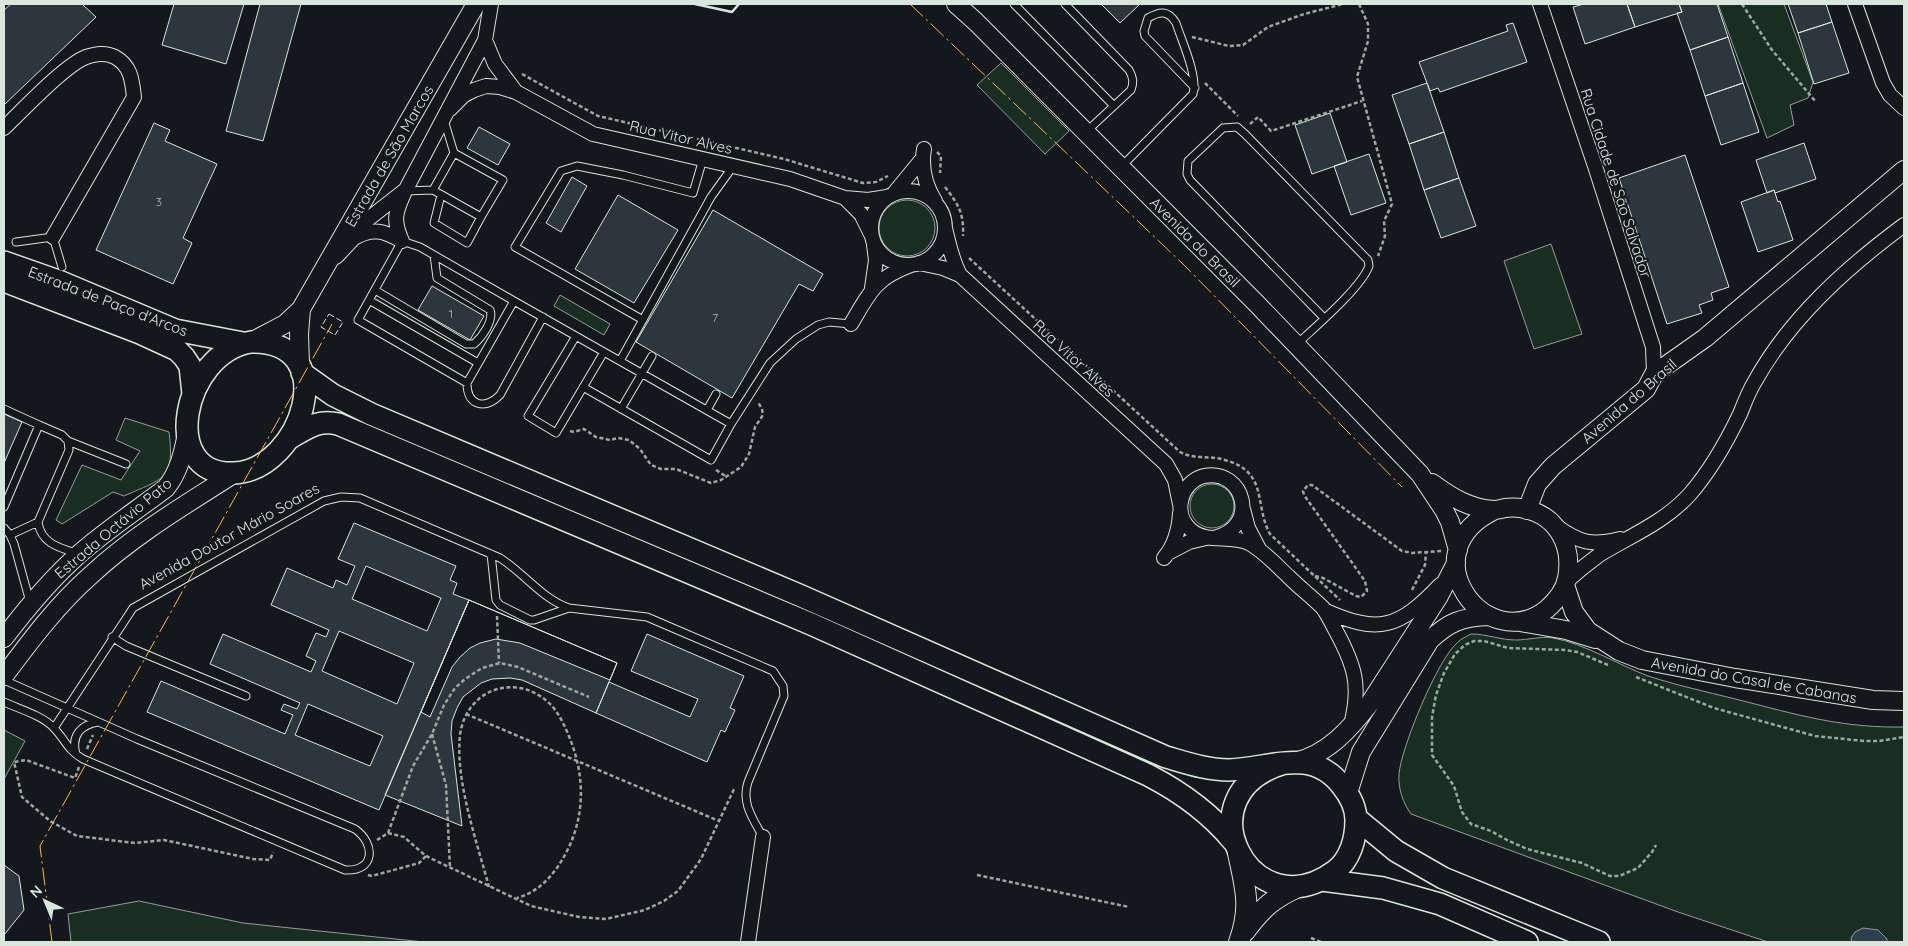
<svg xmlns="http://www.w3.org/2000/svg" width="1908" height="946" font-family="Quicksand,sans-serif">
<rect width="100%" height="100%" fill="#14181c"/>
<path fill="#1a2d24" stroke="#939e99" d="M1718,4h66l29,78 -5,16 -18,7 4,20 -27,13z
M1001,63l68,68 -24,23 -68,-69z
M879 228a28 28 0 1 1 56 0a28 28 0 1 1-56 0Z
M1551,244l31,90 -48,15 -30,-88z
M560,295l50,29 -6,11 -50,-29z
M125,418l44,14c6,48 -5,46 -45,64l-11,-4 -51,32 -6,-4 26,-55 39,15 19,-29 -24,-11z
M1190 506a22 22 0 1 1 44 0a22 22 0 1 1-44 0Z
M1471,634c16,0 29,6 45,6 13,0 24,-4 37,-2 30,5 66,27 95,38 34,11 69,18 103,27 54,14 96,25 153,24v215h-136l-90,-30 -267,-98c-8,-11 -13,-25 -12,-40 2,-26 39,-116 59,-132 3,-3 9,-6 13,-8z
M4,730l21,11 -21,38z
M139,901l104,22 181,19h-353l-3,-28z"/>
<path fill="#2f3f4d" stroke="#939e99" d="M1863,928l15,2 9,9v3h-35l-1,-4 4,-6z"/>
<path fill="#2c363c" stroke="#d8e6dc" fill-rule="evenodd" d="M11,4h71l14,13 -92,88v-95z
M174,4h70l-18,60 -64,-19z
M260,4h41l-38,137 -37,-10z
M1101,4h39l-20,19z
M1584,4h43l8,23 -50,17 -12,-37z
M1627,4h52l3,8 -47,15z
M1679,4h38l11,33 -38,13 -13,-37 5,-1z
M1788,4h38l6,18 -34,11z
M1832,22l17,51 -35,11 -16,-51z
M1513,23l14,39 -87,30 -2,-4 -8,3 -11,-29 89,-31 -2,-6z
M1728,37l15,46 -38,13 -15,-46z
M1427,83l17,49 -35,12 -17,-49z
M1743,83l16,49 -38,13 -16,-49z
M1330,113l17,49 -35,12 -17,-49z
M154,123l16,7 -5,11 52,23 -34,74 9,5 -19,41 -77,-34z
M479,127l31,17 -12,21 -31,-17z
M1444,132l15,46 -35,12 -15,-46z
M1804,143l12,36 -41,14 -1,-3 -7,3 -11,-33z
M1369,154l17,49 -35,12 -17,-49z
M1685,155l44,132 -18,6 2,7 -14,5 3,8 -35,11 -48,-146z
M572,177l15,9 -26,46 -15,-9z
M1459,178l17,48 -35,12 -17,-48z
M1774,190l4,12 2,-1 13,39 -35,12 -17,-50z
M618,195l60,35 -44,73 -59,-34z
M713,210l110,64 -10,17 -14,-7 -67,114 -96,-56z
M432,286l52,30 -14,24 -52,-30z
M4,414l18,8 -18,41z
M354,523l102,43 -6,14 7,3 -4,11 16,6 -90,210 -232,-98 14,-31 124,53 8,-19 -12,-5 3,-6 13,5 3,-6 -90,-39 13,-30 88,38 5,-11 -10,-5 10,-23 10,4 3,-7 -58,-25 16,-37 46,20 3,-8 11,5 8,-19 -17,-7zM366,566l75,32 -14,33 -75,-32zM339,631l75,32 -17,41 -75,-33zM308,704l75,32 -13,30 -75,-31z
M469,600l148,63 -7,17 -90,-37 -24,-4 -16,4 -10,5 -10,9 -8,10 -22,50 -9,-5z
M469,600l148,63 -21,50 -74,-33 -12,-2 -18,1 -11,4 -18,14 -6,11 -5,13 -1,13 11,92 -77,-31z
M647,634l97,42 -14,32 5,2 -10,22 -4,-2 -14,32 -111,-49 13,-31 81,35 8,-18 -67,-28z
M4,865l15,11 5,34 -20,25z"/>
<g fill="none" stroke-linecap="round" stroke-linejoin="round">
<g stroke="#d8e6dc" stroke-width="9">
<path id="service" d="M1014,4l100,102
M1065,4l64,66c4,7 5,12 2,20l-44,41
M1121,167l72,-73c5,-19 -11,-52 -17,-71 -8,-13 -16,-12 -28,-5l-4,13 1,5 50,52
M433,190l21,-37
M405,191l28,-1 48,27 22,-37 -49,-27 -10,-33
M441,195l-7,28 33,20 14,-26
M402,241l18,6 94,54 -47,82 -109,-63z
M16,242l37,-5 9,30
M375,290l91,54h8c8,-7 20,-23 16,-34l-53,-32 -3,-23
M369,300l109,63
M514,301l217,123 -20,36 -128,-73
M643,320l-128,-73 46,-76 16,-5 46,9 70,18 10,-34
M576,336l-48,80 28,17 48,-81
M1296,345c19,-18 65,-57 73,-79l-1,-6 -123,-126 -8,-7 -14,1 -35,33 -1,13 3,6 134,138
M620,361l91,-164 23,-32
M467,383c0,23 18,27 33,12l43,-78
M4,409l35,16 -35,82
M621,409l31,-53
M707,410l9,-16
M731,424l39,-61 26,-24 22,-14 11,-3 22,2
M39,425l23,10 6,6 1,9 -31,72c3,22 22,26 41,32
M68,441l58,23
M4,528l6,7 4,9 16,58
M10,535l28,-13
M491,554l5,46 4,5 30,15h4l35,-12
M112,637l14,9 120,50
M4,680l133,59 218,90c21,15 20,43 -10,41l-262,-111c-16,-9 -18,-20 -30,-32 -12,-12 -34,-18 -49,-25
M54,728l79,-120 191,-107 17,-4 19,1 140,60c24,15 42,41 69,50l78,9 126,54 10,15 1,10 -36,86c-7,21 5,37 15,55
M76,754c-5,-18 4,-29 22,-32"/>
</g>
<g stroke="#d8e6dc" stroke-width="16">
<path id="minor" d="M1540,4l55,162 58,181 1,27
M1855,4l28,79 7,12 14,13
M485,40l10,24 21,28
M450,109l14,-14 10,-5 12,-4 14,1 16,5 77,42 197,45 55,19 23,2 19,-3
M4,128c18,-17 61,-63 82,-71 10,-3 19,-5 29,0 16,9 17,23 19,40l-81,140
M924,149c-3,18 1,36 11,52
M871 228a37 37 0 1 1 74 0a37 37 0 1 1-74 0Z
M895,192l28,-34
M845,198l16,16 10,20
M945,228c4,17 7,32 15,47l206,189 9,16 5,24
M354,238c19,-11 30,-7 48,3
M402,241c-10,-22 -6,-30 3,-50l80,-151 6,-36
M336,257l17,-18 14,-19 37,-29
M919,263l24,5 17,7
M872,288l4,-28 -2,-15
M851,324c19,-32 24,-46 60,-59
M1243,509l5,19 11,21
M1556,526c24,17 35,20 64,13
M1214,538c47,-11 30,-70 -10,-62 -24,6 -32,38 -13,54 16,14 39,4 58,13 15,8 28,23 40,34 11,11 23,20 34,31 5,7 9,16 13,23 19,35 25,55 15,94
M1168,553l21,-11 17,-4
M1164,558c11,-13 15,-28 16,-45
M1567,581c10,-9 21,-18 32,-26 31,-19 66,-33 91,-61 21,-24 36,-51 50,-80 4,-10 8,-21 14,-31 35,-64 92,-115 150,-158
M1324,610c55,25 75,18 116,-25
M748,942l15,-105"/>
</g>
<g stroke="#d8e6dc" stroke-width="20">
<path id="tertiary" d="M956,4l20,18 280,281 164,171 24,36 6,12 8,28
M251,342l34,-18 16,-15 175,-305
M300,365l-1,-31 2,-25
M1432,483c19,14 38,26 62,27 4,0 7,-1 11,-2 16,-2 34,3 46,14 15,15 20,35 16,56 -2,12 -11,23 -20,31 -61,49 -140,-57 -52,-99
M1527,510l10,-26 16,-18 93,-77 8,-15 51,-36 199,-168
M1565,585l9,27 14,19 31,20 23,9 93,18 138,22 31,1
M1520,622l46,8 29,9
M4,638c22,-29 46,-58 74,-83 27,-24 59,-45 88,-67 13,-16 17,-35 21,-54
M4,676c27,-36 53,-71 87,-101 43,-40 94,-70 144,-102
M1295,762c33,-8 55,-33 75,-59l69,-107 17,-33
M1348,793l13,-41 69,-112c19,-18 32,-23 59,-24"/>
</g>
<g stroke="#d8e6dc" stroke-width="22">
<path id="secondary" d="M1238,853c7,34 14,54 1,89
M1245,931c17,-23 28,-33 55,-45"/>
</g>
<g stroke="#d8e6dc" stroke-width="24">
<path id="primary" d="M4,262l57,20 114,48 68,13
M4,281l136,52 37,17 7,7 6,9 3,28
M251,342c93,-2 51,128 -17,131 -76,4 -52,-120 17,-131z
M302,373l31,22 38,19 428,181 367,162c21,6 41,13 63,13 40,-1 83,-24 113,16 8,10 14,22 14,34 0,19 -6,40 -21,51 -83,62 -157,-78 -50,-108
M290,438c16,-9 28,-19 48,-14l473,200 337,151c31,16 62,38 85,66
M1356,818l40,33 47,27 156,64
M1322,880l61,8 57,16 87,38"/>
</g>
<path stroke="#9da8a2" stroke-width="2.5" stroke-dasharray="4 2.5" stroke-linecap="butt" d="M1359,4l9,20v17l-11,36 35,127 -8,17 1,15 -7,20
M1742,4l30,46 44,52
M1192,37l37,9 14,-1 25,-18 36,-13 39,-10
M522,74l76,42 186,43 79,24 13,-1 12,-6
M1205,83l33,33
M1250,124l8,-7 13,14 91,-30
M937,152l4,4 -1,17
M945,187c14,18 19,27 18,49
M969,258l211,194c14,8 30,3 45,8 44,12 29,46 45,74l70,66
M570,431l4,1 10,-3 12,8 14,3 8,-2 11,2 11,9 11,16 10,4h15l35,14 10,-3 20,-13 8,-13 6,-27 8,-12 -1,-6 -4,-7
M716,470l11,7
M1315,576l8,2 33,18 5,1 6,-6 -2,-10 -61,-86 -1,-4 5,-6h4l90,66 10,2 30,-2
M1412,590l13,-25 1,-12
M497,616l2,47
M1608,665l-31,-13 -12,-2 -57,-2 -24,-7h-10l-9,4 -10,9 -11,19 -8,22 -4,22v38l22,31 8,26 9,12 20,7 16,9 20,9 55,14 28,13h9l19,-8 14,-16 4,-7
M1636,677l78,31 101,28 49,5h15l25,-4
M466,714l253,107
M432,734l14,51 4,83
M87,749l6,-14
M79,767l-4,11 -49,-18 -12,2 8,35 28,24 27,15 58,7 29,-3 89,19 17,1 3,-8
M388,833l16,4 22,19 105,50 48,11 27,2 39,-9 19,-9 14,-10 23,-32 34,-72
M377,840l11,-7 25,-67 19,-32 12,-29 11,-17 10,-9 17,-11 18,-5 18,4 71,30
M368,875l4,1 47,-13 7,-7
M977,875l152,32
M489,887c-12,-45 -34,-106 -29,-152 6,-45 54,-63 88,-33 9,8 15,20 20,32 16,37 18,76 1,113 -11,23 -27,44 -52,51
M1311,938l10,4"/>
<use href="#service" stroke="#14181c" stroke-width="7"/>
<use href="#minor" stroke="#14181c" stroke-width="14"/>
<use href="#tertiary" stroke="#14181c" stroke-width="18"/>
<use href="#secondary" stroke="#14181c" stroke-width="20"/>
<use href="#primary" stroke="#14181c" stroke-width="21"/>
<path stroke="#d8e6dc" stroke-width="1" stroke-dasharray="6 2.5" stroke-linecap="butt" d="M329,314l14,8 -8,13 -14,-8z"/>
<path stroke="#d8e6dc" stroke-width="2.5" d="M695,4l37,8 7,-8"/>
<path stroke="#ffb74d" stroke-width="1" stroke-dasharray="18 4 2.5 4" stroke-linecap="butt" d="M910,4l274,261 218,222
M52,942l-12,-96 292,-522"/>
</g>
<g text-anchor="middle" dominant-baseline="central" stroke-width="4" stroke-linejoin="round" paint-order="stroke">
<g font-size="12" fill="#adbab4">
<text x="159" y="201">3</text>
<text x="451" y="313">1</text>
<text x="715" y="317">7</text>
</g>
<g font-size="15" fill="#d8e6dc" stroke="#14181c">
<text transform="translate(681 137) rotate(13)">Rua Vitor Alves</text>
<text transform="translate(389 156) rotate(-60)">Estrada de São Marcos</text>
<text transform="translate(1616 183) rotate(72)">Rua Cidade de São Salvador</text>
<text transform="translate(1195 242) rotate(45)">Avenida do Brasil</text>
<text transform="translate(108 301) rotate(21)">Estrada de Paço d'Arcos</text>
<text transform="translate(1074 358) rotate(43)">Rua Vitor Alves</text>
<text transform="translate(1629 401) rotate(-41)">Avenida do Brasil</text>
<text transform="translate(113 528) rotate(-40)">Estrada Octávio Pato</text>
<text transform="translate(229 536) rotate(-29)">Avenida Doutor Mário Soares</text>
<text transform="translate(1754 680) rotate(10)">Avenida do Casal de Cabanas</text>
</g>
</g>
<rect width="1908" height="946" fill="none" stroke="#d8e6dc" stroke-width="10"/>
<g transform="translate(45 901) rotate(316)" stroke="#14181c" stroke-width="4" paint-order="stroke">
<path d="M0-4L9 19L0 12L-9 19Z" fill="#d8e6dc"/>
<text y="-8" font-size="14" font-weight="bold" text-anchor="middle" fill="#d8e6dc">N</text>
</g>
</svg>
